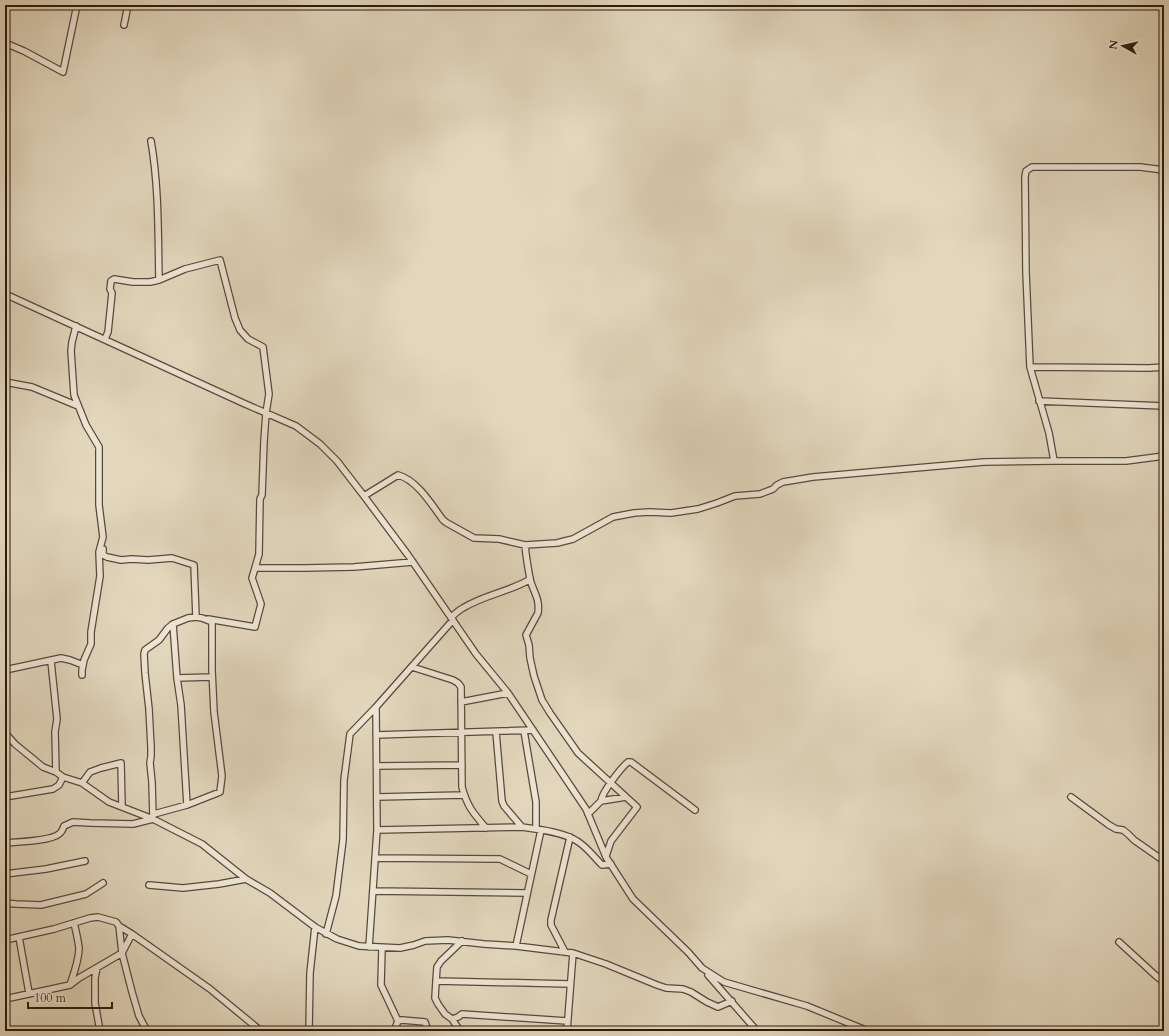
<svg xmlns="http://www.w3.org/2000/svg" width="1169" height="1036" font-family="Cardo,serif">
<rect width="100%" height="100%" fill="#e2d7bd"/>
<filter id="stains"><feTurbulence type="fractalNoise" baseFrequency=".005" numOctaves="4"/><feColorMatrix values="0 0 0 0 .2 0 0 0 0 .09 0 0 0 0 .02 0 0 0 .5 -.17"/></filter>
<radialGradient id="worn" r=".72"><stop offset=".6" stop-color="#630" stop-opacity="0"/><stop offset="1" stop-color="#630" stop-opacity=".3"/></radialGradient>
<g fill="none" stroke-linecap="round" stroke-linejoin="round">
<g stroke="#5a483a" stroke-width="8">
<path id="street" d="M124,25l4,-20
M5,43l19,8 39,21 14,-67
M151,141c8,46 7,93 8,139
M5,294l238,109 53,23 24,18 17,17 27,35 44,59 68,99 32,39 78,116 20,48 27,42 55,53 14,16 22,14 83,24 61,25
M76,326l-4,16 -1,9 3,44 12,30 13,22v58l4,32 -4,15 1,24 -9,56v12l-7,16 -2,10v5
M105,339l3,-7 4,-39 -2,-4 1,-8 3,-2 19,3h17l9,-2 26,-11 35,-9 15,58 5,12 8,9 15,8 6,47 -3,19 -2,28 -2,54 -2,4 -1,55 -4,14
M1030,367l119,1 15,-1
M5,382l27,5 46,19
M1039,401l125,5
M1054,461l-5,-28 -19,-66 -4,-95 -1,-95 1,-6 6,-4h108l24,3
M364,496l34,-21c19,5 34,30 45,45l4,3 27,15 25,1 26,6 32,-2 16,-4 40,-22 21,-4 15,-1 22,1 27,-4 19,-6 18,-7 25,-2 13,-5 4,-4 6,-3 30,-5 171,-15 70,-1h72l38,-5
M525,545c1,11 3,23 5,34 3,13 10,18 8,34l-12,22 3,10 1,13 4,18 8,24 8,13 28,40 59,54 -26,34 -5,15
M103,549v6l4,2 14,3 11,-1 16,1 24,-2 22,7 2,52
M451,617c4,-3 8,-7 12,-9 21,-13 45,-16 66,-28l1,-2
M208,619l47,8 6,-23 -9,-26 3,-10h50l49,-1 59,-5
M173,624l4,54 4,27 6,100
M51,661l6,58 -2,13 1,40
M412,667l41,13 5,3 3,4 1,100c5,19 11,26 24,41
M5,670l56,-12 9,2 13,5
M177,678l35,-1
M461,702l47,-9
M524,731l12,71v26
M496,732l6,69 2,5 18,21
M5,733l10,11 28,23 13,5 7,5 19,6 27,19 44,17 49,25 44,35 24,14 45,34 22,12 22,7 41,2 14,-3 11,-4 23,-1 36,4 32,2 57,7 33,11 51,21 9,3 17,1 8,3 16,10 11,5 14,-6
M376,735l157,-5
M377,766l85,-1
M82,783l8,-11 11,-4 20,-5 1,44
M5,797l48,-8 6,-4 4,-8
M377,797l87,-2
M1071,797l38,28 7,4 7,1 5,4 6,6 30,21
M601,801c1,-9 20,-33 27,-39h3l64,48
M588,814l13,-13 25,-4
M153,819l-1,-37 -2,-19 1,-7v-9l-2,-38 -4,-36 -1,-19 1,-4 14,-10 9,-12 5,-4 15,-6 8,-1 6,1 10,4v48l2,42 8,64 -2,16 -33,13 -33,9
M377,830l145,-3c15,2 42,5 55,14 10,6 17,16 25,24l9,-1
M5,843c12,-1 46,-2 54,-9 3,-2 4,-5 5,-8l9,-4 17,1 43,1 20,-5
M375,858l125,1 31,15
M5,874l41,-5 39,-8
M149,885l34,3 36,-4 27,-5
M373,891l154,2
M5,903l11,1 25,1 45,-11 17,-11
M119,926l13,8 78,55 51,42
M326,934l10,-38 7,-56 1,-60 6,-46 26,-27 77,-87
M19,937l10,56
M5,940l49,-11 36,-11 8,-1 18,5 3,4 3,27 10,39 7,24 8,15
M1119,942l23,21 13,12 9,7
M516,946l25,-116
M369,947l8,-117 -1,-123
M382,948l-1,37 17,36
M565,952l-14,-27v-5l19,-83
M97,968l-2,10v25l5,28
M708,975l49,56
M436,981l134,3
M70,985c4,-12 9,-25 9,-37 -1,-8 -3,-17 -5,-25
M5,999l65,-14 9,-7 43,-25 10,-19
M452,1019l6,-2 4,-3 105,7
M398,1021l4,-1 23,2 3,9
M309,1031l1,-58 5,-46
M394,1031l4,-10
M460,1031l-8,-12 -7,-5 -7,-10 -3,-6 1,-17 1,-14 4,-6 21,-20
M567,1031l6,-78"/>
</g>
<use href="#street" stroke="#ece5d4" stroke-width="5.5"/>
</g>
<rect width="1169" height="1036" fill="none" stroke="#e2d7bd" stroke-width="20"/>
<rect x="6" y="6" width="1157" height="1024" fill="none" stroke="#2d190e" stroke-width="2"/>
<rect x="10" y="10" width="1149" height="1016" fill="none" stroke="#2d190e"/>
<g transform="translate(1123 46) rotate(278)" stroke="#ece5d4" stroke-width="3" paint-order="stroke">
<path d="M0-3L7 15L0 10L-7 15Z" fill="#2d190e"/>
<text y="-6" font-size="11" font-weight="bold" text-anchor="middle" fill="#2d190e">N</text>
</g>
<path d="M28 1002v6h84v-6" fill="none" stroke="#2d190e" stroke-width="2"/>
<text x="34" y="1002" font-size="12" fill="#2d190e" stroke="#ece5d4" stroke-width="3" paint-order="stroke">100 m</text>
<rect width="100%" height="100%" filter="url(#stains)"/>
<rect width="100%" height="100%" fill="url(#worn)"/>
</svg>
